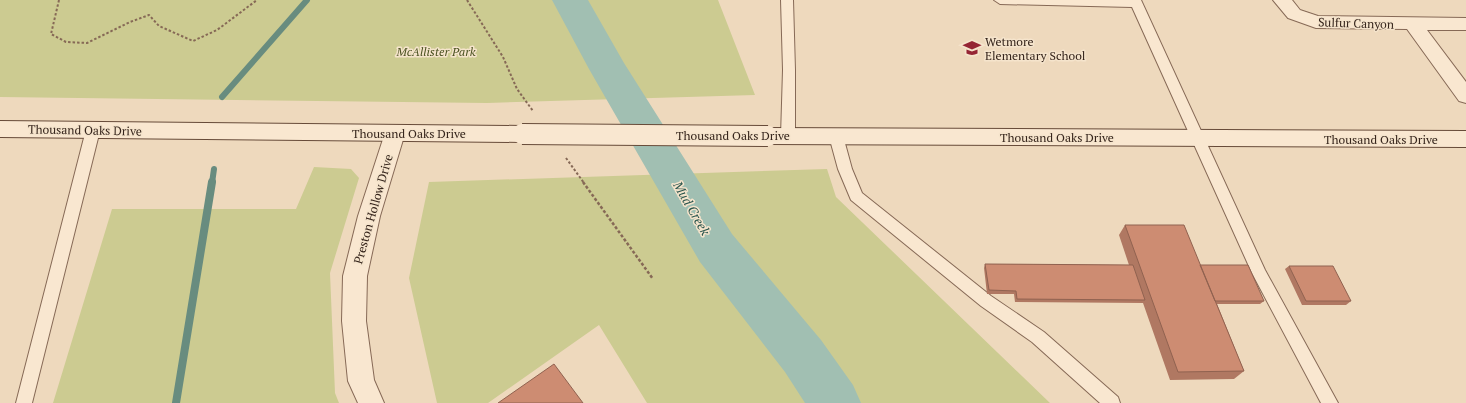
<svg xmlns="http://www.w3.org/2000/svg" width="1466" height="403" font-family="'PT Serif',serif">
<rect width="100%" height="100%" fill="#eed9bd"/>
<path fill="#cccb91" d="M0,0h718l37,95 -268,8 -487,-6z
M314,167l37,2 8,9 -29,95 5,120 4,10h-286l59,-194h184z
M827,169l9,28 214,206h-403l-48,-78 -111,78h-51l-28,-125 20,-96z"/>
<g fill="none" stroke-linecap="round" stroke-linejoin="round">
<path stroke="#688c7f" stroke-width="6" d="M222,97l85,-97
M212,183l2,-14"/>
<path stroke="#688c7f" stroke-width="8" d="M176,403l36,-221"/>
<path fill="#a1bfb2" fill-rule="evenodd" d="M552,0h36l36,63 108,171 89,106 32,45 8,18h-56l-20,-31 -85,-110 -111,-193z"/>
<g stroke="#866956" stroke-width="2">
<path id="service" d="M781,0h12l2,70v66l-2,3 -5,2 -5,-2 -2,-3 2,-66z
M994,0h147l124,270 73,133h-17l-69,-130 -120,-266 -132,-3z
M93,125l5,2 2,3 -68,273h-16l70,-273 2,-3z
M836,131l5,2 2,3 9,33 10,24 129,103 53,36 74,65 2,6h-20l-68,-61 -51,-36 -130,-106 -13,-31 -9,-33 2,-3z"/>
</g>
<g stroke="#866956" stroke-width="2">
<path id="minor" d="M1273,0h19l8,10 18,6 148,2v12h-39l39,52v21l-7,-2 -52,-72 -91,-1 -28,-10z
M395,125l7,3 3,5 -25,83 -13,60 -1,45 8,59 10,23h-26l-10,-22 -6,-60 1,-45 15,-60 27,-83 3,-5z"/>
</g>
<g stroke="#674b39" stroke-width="2">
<path id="secondary" d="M0,121l522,5 7,3 3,5 -3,5 -7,3 -522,-5z
M768,128l698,3v16l-698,-3 -7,-3 -3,-5 3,-5z"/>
</g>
<path stroke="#866956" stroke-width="2" stroke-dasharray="2.5 2" stroke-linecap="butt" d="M59,0l-8,34 15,8 21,1 43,-21 19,-7 10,11 34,15 24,-11 40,-30
M467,0l36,57 14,32 16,22
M566,158l18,25"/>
<path stroke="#866956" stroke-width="2.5" stroke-dasharray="3 2" stroke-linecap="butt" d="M583,182l70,97"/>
<use href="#service" fill="#f9e7d0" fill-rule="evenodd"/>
<use href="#minor" fill="#f9e7d0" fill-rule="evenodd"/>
<use href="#secondary" fill="#f9e7d0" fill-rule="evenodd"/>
<g stroke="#674b39" stroke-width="22" stroke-linecap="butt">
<path id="secondary-bridge" d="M522,134l246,2"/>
</g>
<use href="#secondary-bridge" stroke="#f9e7d0" stroke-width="20"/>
</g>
<path fill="#b07862" d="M1125,225l75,40 64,36 -4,3h-43l27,67 -10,8 -64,1 -27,-77 -128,-1 -1,-8h-27l-3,-26 1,-4 144,1 -10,-30z
M1289,266l62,35 -5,4h-44l-17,-36z"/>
<path fill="#cd8c72" stroke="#906250" d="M1125,225h59l60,146 -66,1z
M985,264l148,1 12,35 -128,-1 -1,-8 -27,-1z
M1200,265h48l16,36h-49z
M1289,266h44l18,35h-45z
M554,364l29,39h-85z"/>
<defs>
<g id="school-bare" transform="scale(1.38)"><path d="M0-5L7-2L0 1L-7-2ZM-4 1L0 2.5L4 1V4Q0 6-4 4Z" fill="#952534" stroke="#f5e4cc" stroke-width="2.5" paint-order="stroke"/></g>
</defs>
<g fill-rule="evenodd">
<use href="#school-bare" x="972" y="48"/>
</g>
<g text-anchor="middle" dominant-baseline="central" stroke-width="3" stroke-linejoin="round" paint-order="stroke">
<g font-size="12" fill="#35241b" stroke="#f5e4cc">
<text transform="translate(1356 23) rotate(2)">Sulfur Canyon</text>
<text transform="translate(85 130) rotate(1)">Thousand Oaks Drive</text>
<text x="409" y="133">Thousand Oaks Drive</text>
<text x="733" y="135">Thousand Oaks Drive</text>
<text x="1057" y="137">Thousand Oaks Drive</text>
<text x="1381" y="139">Thousand Oaks Drive</text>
<text transform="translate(373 209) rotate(-74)">Preston Hollow Drive</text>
</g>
<g font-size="12" fill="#35241b" stroke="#f5e4cc" text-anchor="start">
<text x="985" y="41">Wetmore<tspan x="985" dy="14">Elementary School</tspan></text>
</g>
<g font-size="12" font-style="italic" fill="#4b5221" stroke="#f5e4cc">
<text x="436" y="51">McAllister Park</text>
</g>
<g font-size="13" font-style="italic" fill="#2a554d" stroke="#f5e4cc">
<text transform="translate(692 208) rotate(60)">Mud Creek</text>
</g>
</g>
</svg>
